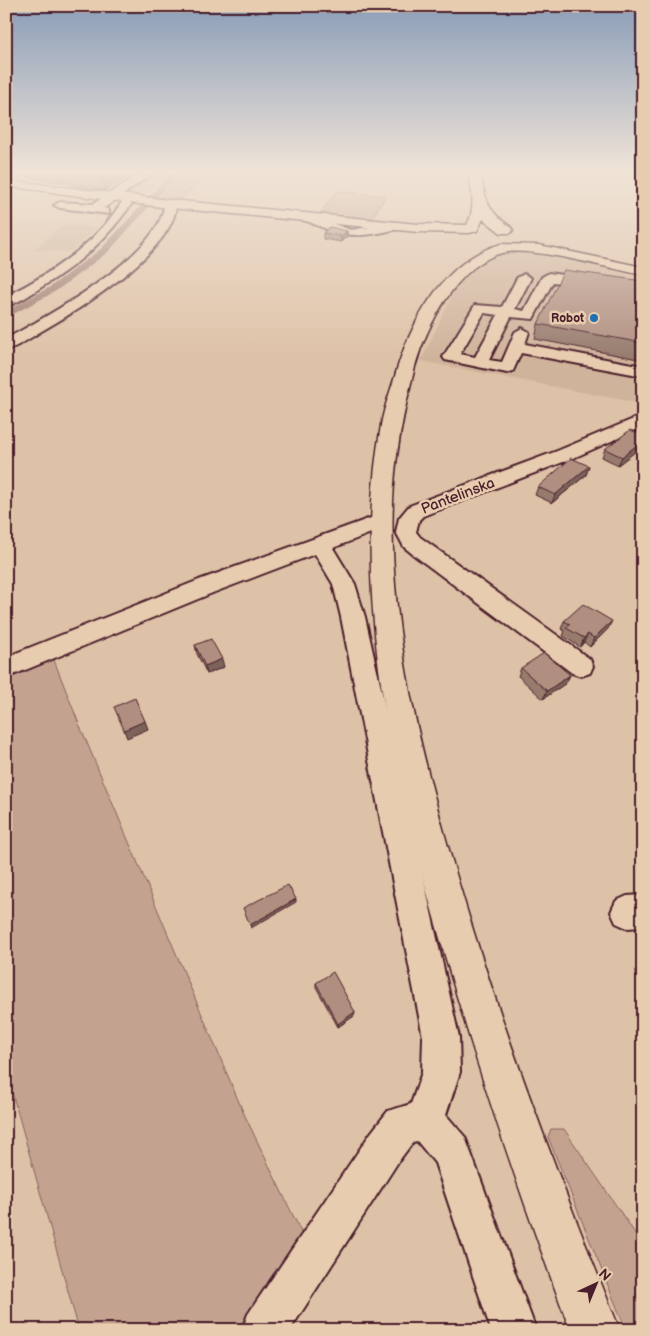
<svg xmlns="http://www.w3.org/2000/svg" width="649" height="1336" font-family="'Balsamiq Sans',sans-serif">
<rect width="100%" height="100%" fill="#dec2a7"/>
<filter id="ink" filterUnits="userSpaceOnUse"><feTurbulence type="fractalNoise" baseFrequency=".02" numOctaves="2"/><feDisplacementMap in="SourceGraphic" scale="10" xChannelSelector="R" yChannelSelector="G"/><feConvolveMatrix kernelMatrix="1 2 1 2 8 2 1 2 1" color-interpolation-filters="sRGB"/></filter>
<g filter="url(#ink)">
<path fill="#d0b39b" d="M6,171h161l-24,25 -137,-19z
M61,225l36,2 -26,25 -37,-2z
M512,251l37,3 94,24v126l-222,-43 33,-70 16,-19 29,-20z"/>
<path fill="#c3a390" stroke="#86615e" d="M184,171h23l-28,31 -20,-3z
M337,191l49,5 -16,25 -51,-6z
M52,655l27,69 165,390 58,120 -65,96h-158l-73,-259v-397z
M551,1129h13l79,116v85h-17l-78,-193z"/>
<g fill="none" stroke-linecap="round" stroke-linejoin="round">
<path fill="#9e7b70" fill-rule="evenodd" d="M173,171h8l-73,81 -52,39 -50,27v-7l44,-24 52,-39z"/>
<g stroke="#4a1f2b" stroke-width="4">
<path id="minor" d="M144,171h12l-52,37 5,2v4l-49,-6 -6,-3 6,-3 33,2z
M130,196l5,3c-27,39 -54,64 -95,89 -10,7 -22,15 -34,18v-10c34,-17 68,-38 94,-66 10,-10 17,-22 26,-33z
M170,201l6,3c0,46 -99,107 -136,128 -10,6 -22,15 -34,18v-11c40,-22 157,-86 158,-135z
M306,214l45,16 42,-7 6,4 -2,2c-44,11 -55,7 -95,-10l-2,-2z
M549,273l94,14v8l-90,-13 -20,37 -22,-2 -22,43 13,2 13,-30 7,-4 7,4 -4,12 118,22v10l-122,-23 -8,18 -6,2 -62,-13 -2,-3 32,-52 27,2 15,-29 7,-4 7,4 -16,31 9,2 18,-34zM484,313l14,2 -23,42 -15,-3z
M643,415v12l-72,32 -148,57 -4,4 -3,12 4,5 170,122 3,7 -3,7 -9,3 -9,-3 -157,-117 -11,-9 -8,-15 3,-14 10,-12 148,-55z
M382,514l7,2 3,5 -3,5 -56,22 22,36 10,33 94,420 1,35 -14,43 19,22 71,193h-45l-56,-167 -18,-22 -4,1 -15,20 -108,168h-48l6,-16 122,-180 18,-23 23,-7 11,-32 1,-35 -82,-420 -8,-33 -18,-30 -100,38 -209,86v-21l193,-77z
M643,895v32l-16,1 -11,-5 -5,-11 5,-11 11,-5z"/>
</g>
<g stroke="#4a1f2b" stroke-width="3">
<path id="major" d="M468,171h12c6,29 5,38 31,56l2,3 -2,3h-10l-18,-14 -6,12 -8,2 -51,-1 -257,-25 -155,-21v-6l155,19 257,25 49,1c9,-17 5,-36 1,-54z
M501,244l38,1 104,22v8c-32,-6 -113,-30 -141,-22 -44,11 -76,74 -87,114 -12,46 -20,87 -22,134 -5,128 30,262 66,383 45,151 101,299 161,446h-50c-45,-122 -88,-246 -124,-371 -50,-171 -97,-355 -65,-534 3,-19 11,-37 16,-56 16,-51 49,-110 104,-125z"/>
</g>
<use href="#minor" fill="#e8ccaf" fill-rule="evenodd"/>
<use href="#major" fill="#e8ccaf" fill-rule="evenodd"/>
</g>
<path fill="#977b6e" stroke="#4a1f2b" d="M6,171h132l-33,19 -33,-5 -1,-2 -65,-9z
M347,231v5l-6,6 -18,-3v-6z
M643,281v79l-108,-21 3,-15z
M643,435l-25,30 -16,-8 3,-8z
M589,466l-3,9 -34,28 -17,-8 3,-8z
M564,621l44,8 -18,18 -6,-5 -4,5 -17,-11 2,-5 -4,-2z
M195,645l29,22 -17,7 -10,-20z
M521,668l49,7 -4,8 -23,16 -25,-23z
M316,983l39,29 -1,4 -16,11 -22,-40z"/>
<path fill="#7b645a" stroke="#4a1f2b" d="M115,171h23l-33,19 -2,-12z
M347,231v5l-6,6v-6z
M643,440v6l-25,19 4,-8z
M589,466l-3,9 -34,28 3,-8z
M612,621l-4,8 -18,18 4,-9z
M588,634l-4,8 -4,5 4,-9z
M222,659l2,8 -17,7 -2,-8z
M570,675l-4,8 -23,16 4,-8z
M145,721l3,8 -21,9 -3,-8z
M296,899v3l-45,26 -1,-3z
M355,1012l-1,4 -16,11v-3z"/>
<path fill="#b08f80" stroke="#4a1f2b" d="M69,171h46l-12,7 -34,-5 4,-2z
M330,227l17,4 -6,5 -18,-3z
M564,270l79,11v62l-105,-19z
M630,430l13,5v5l-21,17 -17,-8z
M571,458l18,8 -34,29 -17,-8z
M583,604l29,17 -18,17 -6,-4 -4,4 -18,-10 4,-4 -6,-3z
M211,639l11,20 -17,7 -10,-21z
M544,653l26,22 -23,16 -26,-23z
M135,698l10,23 -21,9 -10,-23z
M288,885l8,14 -46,26 -7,-17z
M333,972l22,40 -17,12 -22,-41z"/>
</g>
<linearGradient id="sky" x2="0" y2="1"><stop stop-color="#8a9db8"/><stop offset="0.48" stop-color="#f0e4d7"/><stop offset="1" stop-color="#f0e4d7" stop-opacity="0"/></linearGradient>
<rect width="649" height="358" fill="url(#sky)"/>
<circle fill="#1f6fb2" stroke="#e8ccaf" stroke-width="2" cx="594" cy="318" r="5"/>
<g text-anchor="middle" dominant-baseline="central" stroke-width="5" stroke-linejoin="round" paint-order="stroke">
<g font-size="12" font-weight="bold" fill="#4a1f2b" stroke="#e8ccaf" text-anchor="end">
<text x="584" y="318">Robot</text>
</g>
<g font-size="15" fill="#4a1f2b" stroke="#e8ccaf">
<text transform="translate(458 496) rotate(-21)">Pantelinska</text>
</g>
</g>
<rect width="649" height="1336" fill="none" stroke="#e8ccaf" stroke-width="25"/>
<rect x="12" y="12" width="624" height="1311" fill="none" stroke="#4a1f2b" stroke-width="2" filter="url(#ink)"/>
<g transform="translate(596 1284) rotate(44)" stroke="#e8ccaf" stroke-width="4" paint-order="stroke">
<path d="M0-4L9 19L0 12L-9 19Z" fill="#4a1f2b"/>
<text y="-8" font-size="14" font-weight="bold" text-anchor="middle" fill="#4a1f2b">N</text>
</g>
</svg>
